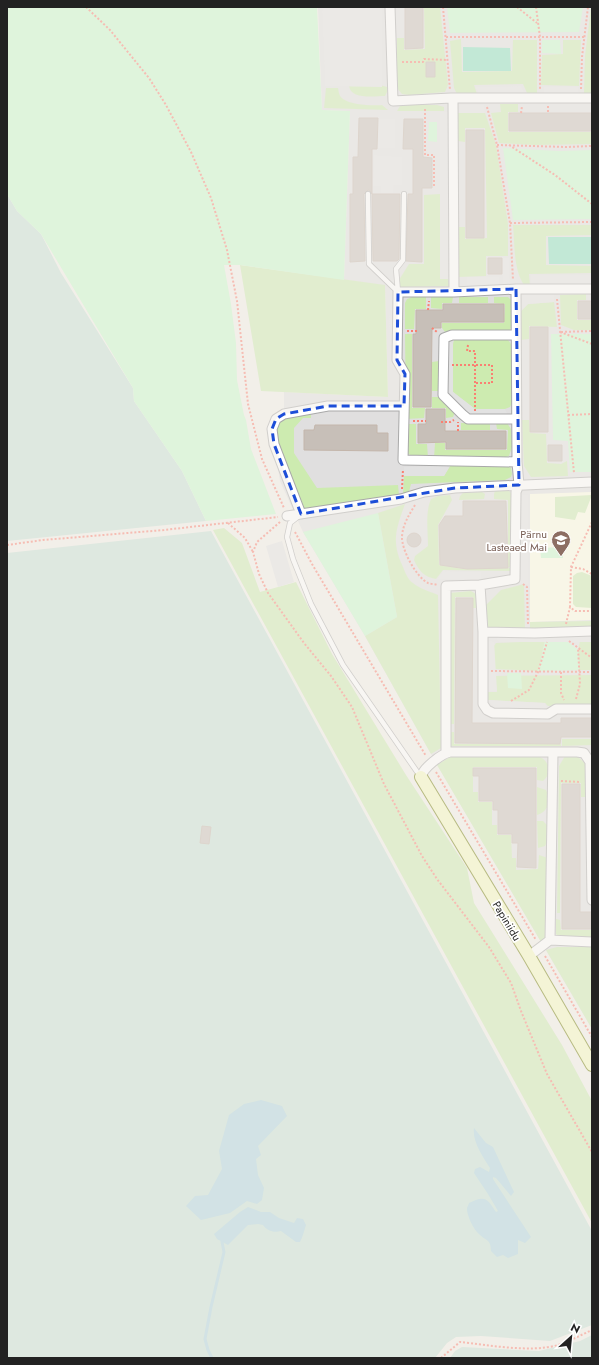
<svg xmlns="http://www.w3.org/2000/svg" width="599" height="1365" font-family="Jost,sans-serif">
<rect width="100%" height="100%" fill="#f2efe9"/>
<path fill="#e0dfdf" d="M318,7h274v1022l-161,-275 -66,-118 -62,-104 -23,-51 -6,-37 2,-25 8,-5v-22l104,5 -3,-111 -41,-6 6,-169 -28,-1z"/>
<path fill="#ffffe5" d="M592,492v128l-62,2v-128z"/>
<path fill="#cdebb0" d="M424,7h16l8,78 -3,7 -36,3 -7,-1 -5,-6v-50h7v12l21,-1z
M591,7h1v86h-8l1,-37z
M461,39l1,33 50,-1 1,-31h24v53h-10l-4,-9 -49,1 3,9h-20l-3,-6 -4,-47z
M563,40h18l-2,46 -38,-1 1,-30 21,-1z
M349,85h31l7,2v5l-2,4c-11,0 -35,4 -36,-11z
M326,88h12c1,5 1,8 5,11 8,6 30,7 39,6l6,5 -64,-2z
M500,104h18v8h-10v20h84v12l-58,1 -35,-2 -8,-30 10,-1z
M410,105h27l7,2v4h-47l3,-5z
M457,113h28l11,32 12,79v32h-22v20l-28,1v-50h7v12l22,-1 -2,-110h-20v14l-7,-1z
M440,194v85h8l1,7 -49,1 -1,-7 10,-16h15v-69z
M513,225h79v10l-46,1v29l46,1v7l-63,1 1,12 -6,-1c-11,-17 -9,-40 -11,-60z
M240,265l145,20 3,112 -127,-6z
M586,294v6h-9v20h15v10h-18l-13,-5 -1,-30z
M415,296h11v13h-11l-1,20h-9v-26l2,-4z
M431,297h22l-1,6h-10v6l-11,-1z
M459,297h29v6h-29z
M494,297h14l4,4v25l-3,5 -64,1 -3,-4v-5h62l1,-19 -11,-1z
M554,302l3,25 -28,-1v13l-9,1v-28l8,-8z
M405,334h7v74h13l-1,10 -18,1z
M458,338l48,1 3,2 3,5v57l-2,4 -5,2h-30l-22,-17v-48l1,-4z
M439,361v30h-7v-29z
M432,397h7l16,15 -2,5 -7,1v-10h-14z
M311,413v5h-8l-9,10v25l23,35 81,-3 1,10 -96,17 -26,-70v-17l8,-9z
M522,420h7l1,13 16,1 1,29 14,1 6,-3 1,15 -37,1 -7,-11z
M461,423h29v7h-29z
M496,423h11l4,6 1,18 -3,9 -3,1 -72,1 1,-15h10v7h62l1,-20 -11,-1z
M406,424h10v20h11l1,14h-12l-9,-5z
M506,465l5,3 1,6 -1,3 -6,3 -94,4 -2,8 -6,2 1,-18h40l6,-10z
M495,491h14l3,3 -1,73h-3v-67l-14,-1v-5z
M482,492l3,2 -1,5 -25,1 1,-4 3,-3z
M450,495l2,5 -14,25 1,40 25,4 47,-1 -1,3 -67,-1 -7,9c-12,-2 -17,-8 -22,-19l1,-4 13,-10c0,-15 -3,-33 3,-47l7,-3z
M592,495l-7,18 -7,-1 -3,8 -20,-3v-20z
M405,504c-9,25 -14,38 -2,63 2,5 5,13 10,16 5,5 18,9 25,12l3,153 -10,6 -66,-118 32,-19 -19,-104z
M224,528l18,15 18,49 36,-10 36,72 74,121 61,93 7,35 88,142 30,56v122l-379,-693z
M582,572l10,4v32l-16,-1 -3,-3v-28l4,-3z
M524,584l1,44 -37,1 -2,-24 15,-15z
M471,591l5,3 1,14h-4v-11h-18l-1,127h-5v-131z
M592,621v7h-62v-6z
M545,641l-7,30 -43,-2 -1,-23 2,-3z
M580,641l12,1v28h-13l-1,-20z
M592,675v30l-44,1 -3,-3 -57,-3 -1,-8h10l-2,-16z
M451,732h3v12h107v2h-110l-1,-2v-10z
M562,739h30v6l-30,1z
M537,756c12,3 16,17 6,25l-6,-1v-13h-64v25h5v10h14v23h5v10h14l1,23h4v12l22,-1 1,-14 9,3 -2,79 -5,5 -104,-177 13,-8z
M565,756l13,1 9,8 1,32h-7v-14h-20l-1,130h-3l2,-147z
M537,787l9,3c6,10 2,22 -9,25z
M537,821h6l5,5 -1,16 -2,4 -7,2z
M556,919l4,1 1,10h31v8h-32l-4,-4z
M557,947h35v82l-46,-79z"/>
<path fill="#c6e0d4" d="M7,194l10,17 24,23 20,39 72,115 1,13 48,70 24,50 -199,20z
M211,531l381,700v94l-42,16 -69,-5 -25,1 -9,6 -12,15h-428v-805z
M592,1335v23h-142l5,-7 7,-4 77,4 41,-10z"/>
<path fill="#c8facc" d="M7,7h310l5,103 28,1 -6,169 -104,-15h-16l7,39 5,39 1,37 7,35 2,5 5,29 25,65 -70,7 -24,-50 -48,-70 -1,-13 -92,-154 -24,-23 -10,-17z
M447,7h136l-4,25 -129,1z
M542,40h18l1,14 -19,-1z
M429,122h8v20l-9,-1z
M503,148l56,3 33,-1v69l-79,1z
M551,334h41v138h-22l-2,-31 -15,-1z
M378,513l19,104 -32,19 -62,-104z
M562,547l1,11h-22l-1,-10z
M564,639l14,11 1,20 -41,1 7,-30z
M507,673h14l1,16 -14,-1z"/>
<path fill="#88e0be" d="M463,47l47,1 1,23h-48z
M548,237h44v27h-43z"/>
<path fill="#e2e2e2" d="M322,7h60v80l-57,-1z
M521,86l4,8h-46l-4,-7z
M544,87h34l1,7h-35z
M460,105h24l1,8h-26z
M440,112h9l-1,167h-8z
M378,119h17v29h-18z
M374,155l28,2v28h-8l-1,8h-12v-7h-8z
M503,258h6l1,26h-7z
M531,275h61v9l-61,1z
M467,277h32l1,9 -33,-1z
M554,294v8l-26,2 -8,8v-17z
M389,314l7,5v53l-6,-5z
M446,339l7,5v48l22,17h30l3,7 -40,-1 -15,-14v-3l-7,-6z
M450,466l-6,10h-40v-9z
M520,494l8,1v89h-8z
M282,541l12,41 -16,5 -12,-41z
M443,571l38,1v7h-44z
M592,633v9h-93l-5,-6z
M487,639l7,3 3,49 -10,1z
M488,700l57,3 3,6 -54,-1z"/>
<path fill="#aad3df" d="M261,1100l21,6 5,10 -29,30 3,9 -5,4 2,16 6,13 -2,12 -5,4 -10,-3 -17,12 -29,7 -15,-14 9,-10 13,-1 14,-26 -3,-18 10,-36 15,-11z
M474,1128l12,15 7,4 21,45 -3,4 -15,-18 -3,-1v2l38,58 -6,6 -7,-3v14l-10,4 -5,-3 -6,2 -6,-6c0,-12 -5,-10 -12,-17 -5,-4 -12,-18 -12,-25 0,-3 2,-4 2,-6 16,-8 18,-5 27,9l2,-1 -10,-17 -14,-21 1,-4 5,-2 9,5 1,-4c-7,-11 -18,-27 -16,-40z
M248,1207l13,5h9l9,6 15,5 3,-5 6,1 3,6c-2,6 -3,11 -6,17h-4l-15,-11c-7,2 -14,0 -18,-6l-5,-1 -10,1 -20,20 -11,-6 -3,-5 26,-22z"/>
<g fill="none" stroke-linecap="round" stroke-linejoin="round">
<path stroke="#aad3df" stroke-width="3" d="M212,1358l-4,-8 -3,-11 6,-32 13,-55 -2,-10"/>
</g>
<path fill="#c7bfb8" stroke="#c4b6ab" d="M405,7h18v41l-18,1z
M426,62h9v15h-9z
M509,113h83v18h-83z
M359,118h19l-1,31h-5v45h28l-1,65 -2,2h-24l-1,-67 -2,-3 -2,-1 -4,4 1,67 -15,1v-68h3v-37h5z
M404,119h19v38l9,1v30h-10v74l-16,-1 2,-67h5v-45h-10z
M466,130h18v108h-18z
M488,258h14v16h-14z
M578,301h14v18h-14z
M443,304h61v18h-63v6h-9l-1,79h-18v-73h3v-24h27z
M530,327h18v105h-18z
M426,409h19v22h61v18h-60v-7l-28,1v-19h8z
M315,425h62v8h11v18l-84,-1v-20h10z
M548,445h14v16h-14z
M463,501h43l2,67 -41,1 -27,-4 -1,-40 6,-9h18z
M407 540a7 7 0 1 1 14 0a7 7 0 1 1-14 0Z
M456,598h17l-1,125h89v-5h31v19h-31l-1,7 -105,-1z
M473,768h63v100l-19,-1 1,-24h-6v-9h-14v-24h-5v-9h-14v-25h-6z
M562,784h18v128h12v17h-30z
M202,826l9,1 -2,17 -9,-1z"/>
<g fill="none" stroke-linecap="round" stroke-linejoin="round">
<g stroke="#a9a9a9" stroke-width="6">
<path id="lane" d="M368,194l1,70 29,28
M398,292l-2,-23 7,-9 1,-66
M299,516l-9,7 -3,14 6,22 18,45 32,61 77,111"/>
</g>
<g stroke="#a9a9a9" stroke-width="11">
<path id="street" d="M390,7l3,94 58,-3h141
M453,98l1,194
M516,335h-64l-8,3 -1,57 19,19 6,5h48
M517,462l-114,-2 2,-86 -8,-14 1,-68h56l62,-3h76
M301,514l-27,-70 -2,-15 4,-10 8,-5 44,-8h76
M287,516l114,-17 23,-7 31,-4 137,-6
M480,585l35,-6 1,-87 3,-7 -2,-23 -1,-173
M483,632v72l4,6 6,3 55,1 8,-5h36
M553,752h24l7,1 6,9 2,138
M446,753v-167l34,-1 3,47 52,1 57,-2
M421,777c2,-9 20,-23 29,-25h103l-3,188 -21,16
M550,940l42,2"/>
</g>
<g stroke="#707d05" stroke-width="14">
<path id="secondary" d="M421,777l108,179 63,109"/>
</g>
<path stroke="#fa8072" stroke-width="2" stroke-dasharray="2 2" stroke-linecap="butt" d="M86,7l24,23 39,48 17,27 25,47 20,46 16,52 10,51 11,103 14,55 22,49
M443,7l7,83
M517,7l20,16
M536,7l4,30v52
M446,37h138
M402,62h21l1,-3 24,1
M581,89l1,-32 6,-50
M548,106v7
M487,107l10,38 13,78 3,57
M425,109v46h9v31
M521,113l1,-7
M497,145l69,2 26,-1
M509,145l46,30 37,29
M510,223l82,-1
M557,299l17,174
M428,310l1,-9
M432,328l5,4
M407,331h10
M560,332l32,12
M561,332l31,-1
M468,345l-1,6h8v60
M452,365h40v18h-17
M568,415l24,-1
M413,421h13
M441,422h9l4,-2
M458,431v-9
M402,489l1,-20
M415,505c-6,10 -12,19 -13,31 -1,13 14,41 26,47 3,1 7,1 10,2
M280,522l-23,20 -4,10 6,22 9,19 36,50 27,33 21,31 32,77 38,72 15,23 52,68 22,36 10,28 26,63 45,78
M592,522l-21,45 -1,40 5,4h17
M228,523l17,15 8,14
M295,532l17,32 114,192
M7,545l36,-5 121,-10 114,-13
M571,567l12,2 9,5
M523,584l4,3 1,37
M566,624l4,-17
M569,641l23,17
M491,671l101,1
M561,672v21l3,7
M576,699l4,-15 -2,-36
M511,701l18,-11 9,-18 9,-30
M436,772l100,168
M561,781l20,1
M545,956l47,81
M441,1358l19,-16c28,3 71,11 98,3 12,-4 23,-10 34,-15"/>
<use href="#lane" stroke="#fff" stroke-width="4.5"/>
<use href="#street" stroke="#fff" stroke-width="9"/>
<use href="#secondary" stroke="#f7fabf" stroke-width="12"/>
</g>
<path d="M0 0H599V1365H0ZM516,289l3,196 -64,3 -154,26 -27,-70 -2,-15 4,-10 8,-5 44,-8h76l1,-32 -8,-14 1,-68z" fill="#f2efe9" fill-opacity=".55" fill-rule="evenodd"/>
<path fill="none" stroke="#1d4ed8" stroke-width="3" stroke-dasharray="8 5" stroke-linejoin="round" d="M516,289l3,196 -64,3 -154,26 -27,-70 -2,-15 4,-10 8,-5 44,-8h76l1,-32 -8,-14 1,-68z"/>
<defs>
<g id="school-pin" transform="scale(1)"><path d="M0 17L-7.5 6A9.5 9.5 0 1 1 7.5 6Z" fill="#8d6e63" stroke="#fff"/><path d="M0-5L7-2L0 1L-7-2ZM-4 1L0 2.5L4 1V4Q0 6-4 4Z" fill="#fff"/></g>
</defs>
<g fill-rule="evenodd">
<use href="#school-pin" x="561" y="540"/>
</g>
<g text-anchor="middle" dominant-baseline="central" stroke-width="3.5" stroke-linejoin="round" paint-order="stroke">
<g font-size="11" fill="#785e54" stroke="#fff" text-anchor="end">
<text x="547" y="534">Pärnu<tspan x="547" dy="13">Lasteaed Mai</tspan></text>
</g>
<g font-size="11" fill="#222" stroke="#fff">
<text transform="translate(507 921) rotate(59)">Papiniidu</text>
</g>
</g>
<rect width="599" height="1365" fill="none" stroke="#222222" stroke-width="16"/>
<g transform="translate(571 1337) rotate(27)" stroke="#ffffff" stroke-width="3" paint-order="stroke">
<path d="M0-3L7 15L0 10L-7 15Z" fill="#222222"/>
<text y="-6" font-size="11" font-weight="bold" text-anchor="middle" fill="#222222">N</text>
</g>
</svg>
